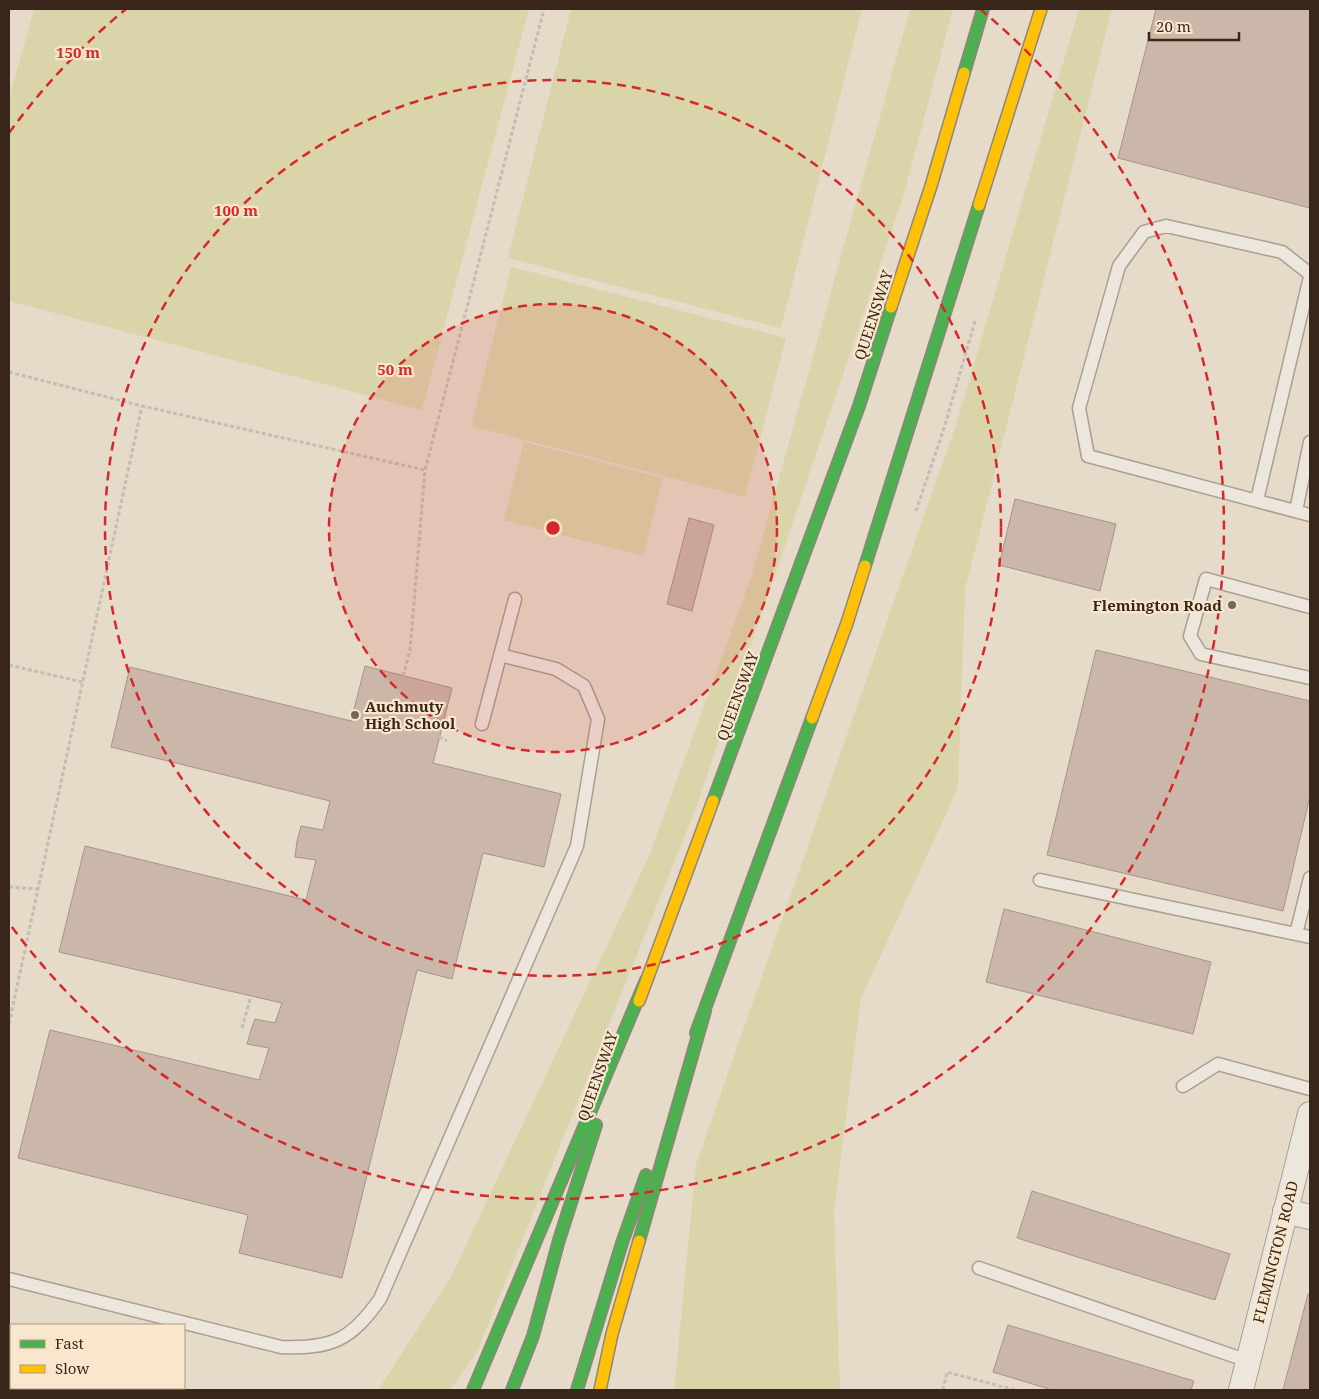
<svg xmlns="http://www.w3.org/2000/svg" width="1319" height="1399" font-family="'Noto Serif',serif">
<rect width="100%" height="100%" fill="#e6dac9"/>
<path fill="#dad4aa" d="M34,9h495l-107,401 -413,-109v-203z
M571,9h291l-81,319 -273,-70z
M910,9h43l-50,188 -207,611 -219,544 -27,38h-72l72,-111 199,-423 103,-281z
M1079,9h33l-147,581 -7,198 -97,210 -27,215 6,177h-166l22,-226 260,-739z
M511,267l275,71 -41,159 -274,-71z
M524,442l139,36 -20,78 -139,-36z
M9,1346l2,1v41h149l9,2h-160z"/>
<path fill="#cab7aa" stroke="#a69488" d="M1156,9h154v199l-192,-50z
M1015,499l101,25 -16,67 -101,-26z
M689,518l25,7 -22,86 -25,-7z
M1096,650l214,51v95l-27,115 -236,-56z
M365,666l87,22 -19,75 128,31 -17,73 -61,-14 -31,126 -35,-9 -75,308 -103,-25 9,-38 -230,-57 32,-128 209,50 10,-32 -22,-4 4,-14 4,-11 20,4 7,-20 -223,-51 26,-106 221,54 10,-40 -21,-3 2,-16 4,-15 22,4 7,-29 -219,-54 19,-80 221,54z
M1004,909l207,53 -18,72 -207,-52z
M1032,1191l198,63 -15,46 -198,-62z
M1308,1294h2v96h-27z
M1008,1325l186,56 -3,9h-139l-59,-18z"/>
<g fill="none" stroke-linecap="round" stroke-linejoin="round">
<g stroke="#aa9f93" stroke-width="15">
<path id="lane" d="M1310,274l-28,-22 -116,-26 -22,6 -25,34 -40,142 9,48 222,59
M1257,500l53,-223
M1296,511l14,-69
M1310,607l-104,-28 -16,57 11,18 109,24
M482,724l33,-125
M1040,880l270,57
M1296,934l14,-56
M1183,1086l35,-22 92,25
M979,1268l269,93
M9,1279l272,68c51,2 70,-7 99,-48l197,-453 21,-127 -14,-33 -28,-17 -56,-14"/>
</g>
<g stroke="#aa9f93" stroke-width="26">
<path id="street" d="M1285,1211l25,6
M1241,1390l69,-276"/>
</g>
<g stroke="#90857a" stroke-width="14">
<path id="fast" d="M964,73l19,-64
M865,566l114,-361
M713,801l146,-395 32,-99
M696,1033l116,-315
M639,1241l66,-230
M473,1390l173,-410
M512,1390l21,-54 26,-96 37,-115
M577,1390l45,-147 24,-68"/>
</g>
<g stroke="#90857a" stroke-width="14">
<path id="slow" d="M979,205l62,-196
M891,307l40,-121 33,-113
M812,718l35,-95 18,-57
M639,1001l74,-200
M600,1390l12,-56 27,-93"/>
</g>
<path stroke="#c5bcb3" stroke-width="3" stroke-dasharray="4 2.5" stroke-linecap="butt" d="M9,372l133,34 283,64
M916,511l29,-86 30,-104
M9,665l73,17
M403,676l7,-26 15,-180 119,-461
M439,737l8,4
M9,887l29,2
M9,1024l133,-618
M242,1028l9,-32
M943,1390l4,-18 68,18"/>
<use href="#lane" stroke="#ede6dc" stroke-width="12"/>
<use href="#street" stroke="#ede6dc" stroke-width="24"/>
<use href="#fast" stroke="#4caf50" stroke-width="11"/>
<use href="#slow" stroke="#ffc107" stroke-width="11"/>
</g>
<circle cx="553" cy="528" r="224" fill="#d62828" fill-opacity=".12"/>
<g fill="none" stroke="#d62828" stroke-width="2.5" stroke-dasharray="9 6">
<circle cx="553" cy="528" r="224"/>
<circle cx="553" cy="528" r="448"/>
<path d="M9 133A672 672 0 0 1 126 9M980 9A672 672 0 1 1 9 923"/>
</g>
<g fill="#766558" stroke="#f8e7cd" stroke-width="2">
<circle cx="1232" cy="605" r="5"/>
<circle cx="355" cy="715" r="5"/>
</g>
<g text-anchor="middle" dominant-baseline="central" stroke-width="4.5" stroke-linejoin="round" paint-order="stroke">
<g font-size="15" fill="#39261b" stroke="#f8e7cd">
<text transform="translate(873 315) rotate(-72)">QUEENSWAY</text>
<text transform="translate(737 696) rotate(-70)">QUEENSWAY</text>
<text transform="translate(597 1076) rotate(-71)">QUEENSWAY</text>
<text transform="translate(1275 1252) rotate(-76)">FLEMINGTON ROAD</text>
</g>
<g font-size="15" font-weight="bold" fill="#39261b" stroke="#f8e7cd" text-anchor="end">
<text x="1222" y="605">Flemington Road</text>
<text x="365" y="706" text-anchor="start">Auchmuty<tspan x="365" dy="17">High School</tspan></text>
</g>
</g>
<circle cx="553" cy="528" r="8" fill="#d62828" stroke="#f8e7cd" stroke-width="2.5"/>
<g font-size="15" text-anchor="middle" font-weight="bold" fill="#d62828" stroke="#f8e7cd" stroke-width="4.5" stroke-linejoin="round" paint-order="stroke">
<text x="78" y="58">150 m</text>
<text x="236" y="216">100 m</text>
<text x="395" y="375">50 m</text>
</g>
<rect width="1319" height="1399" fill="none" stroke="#39261b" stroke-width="20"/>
<rect x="10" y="1324" width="175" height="65" fill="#f8e7cd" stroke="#ac9a86"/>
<rect x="20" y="1340" width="25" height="8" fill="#4caf50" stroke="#ac9a86"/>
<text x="55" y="1349" font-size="15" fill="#39261b">Fast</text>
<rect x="20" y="1365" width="25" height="8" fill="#ffc107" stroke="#ac9a86"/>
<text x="55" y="1374" font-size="15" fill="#39261b">Slow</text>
<path d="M1149 32v8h90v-8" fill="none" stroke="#39261b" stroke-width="2.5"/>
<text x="1156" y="32" font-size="15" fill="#39261b" stroke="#f8e7cd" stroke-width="4" paint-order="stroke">20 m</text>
</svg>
